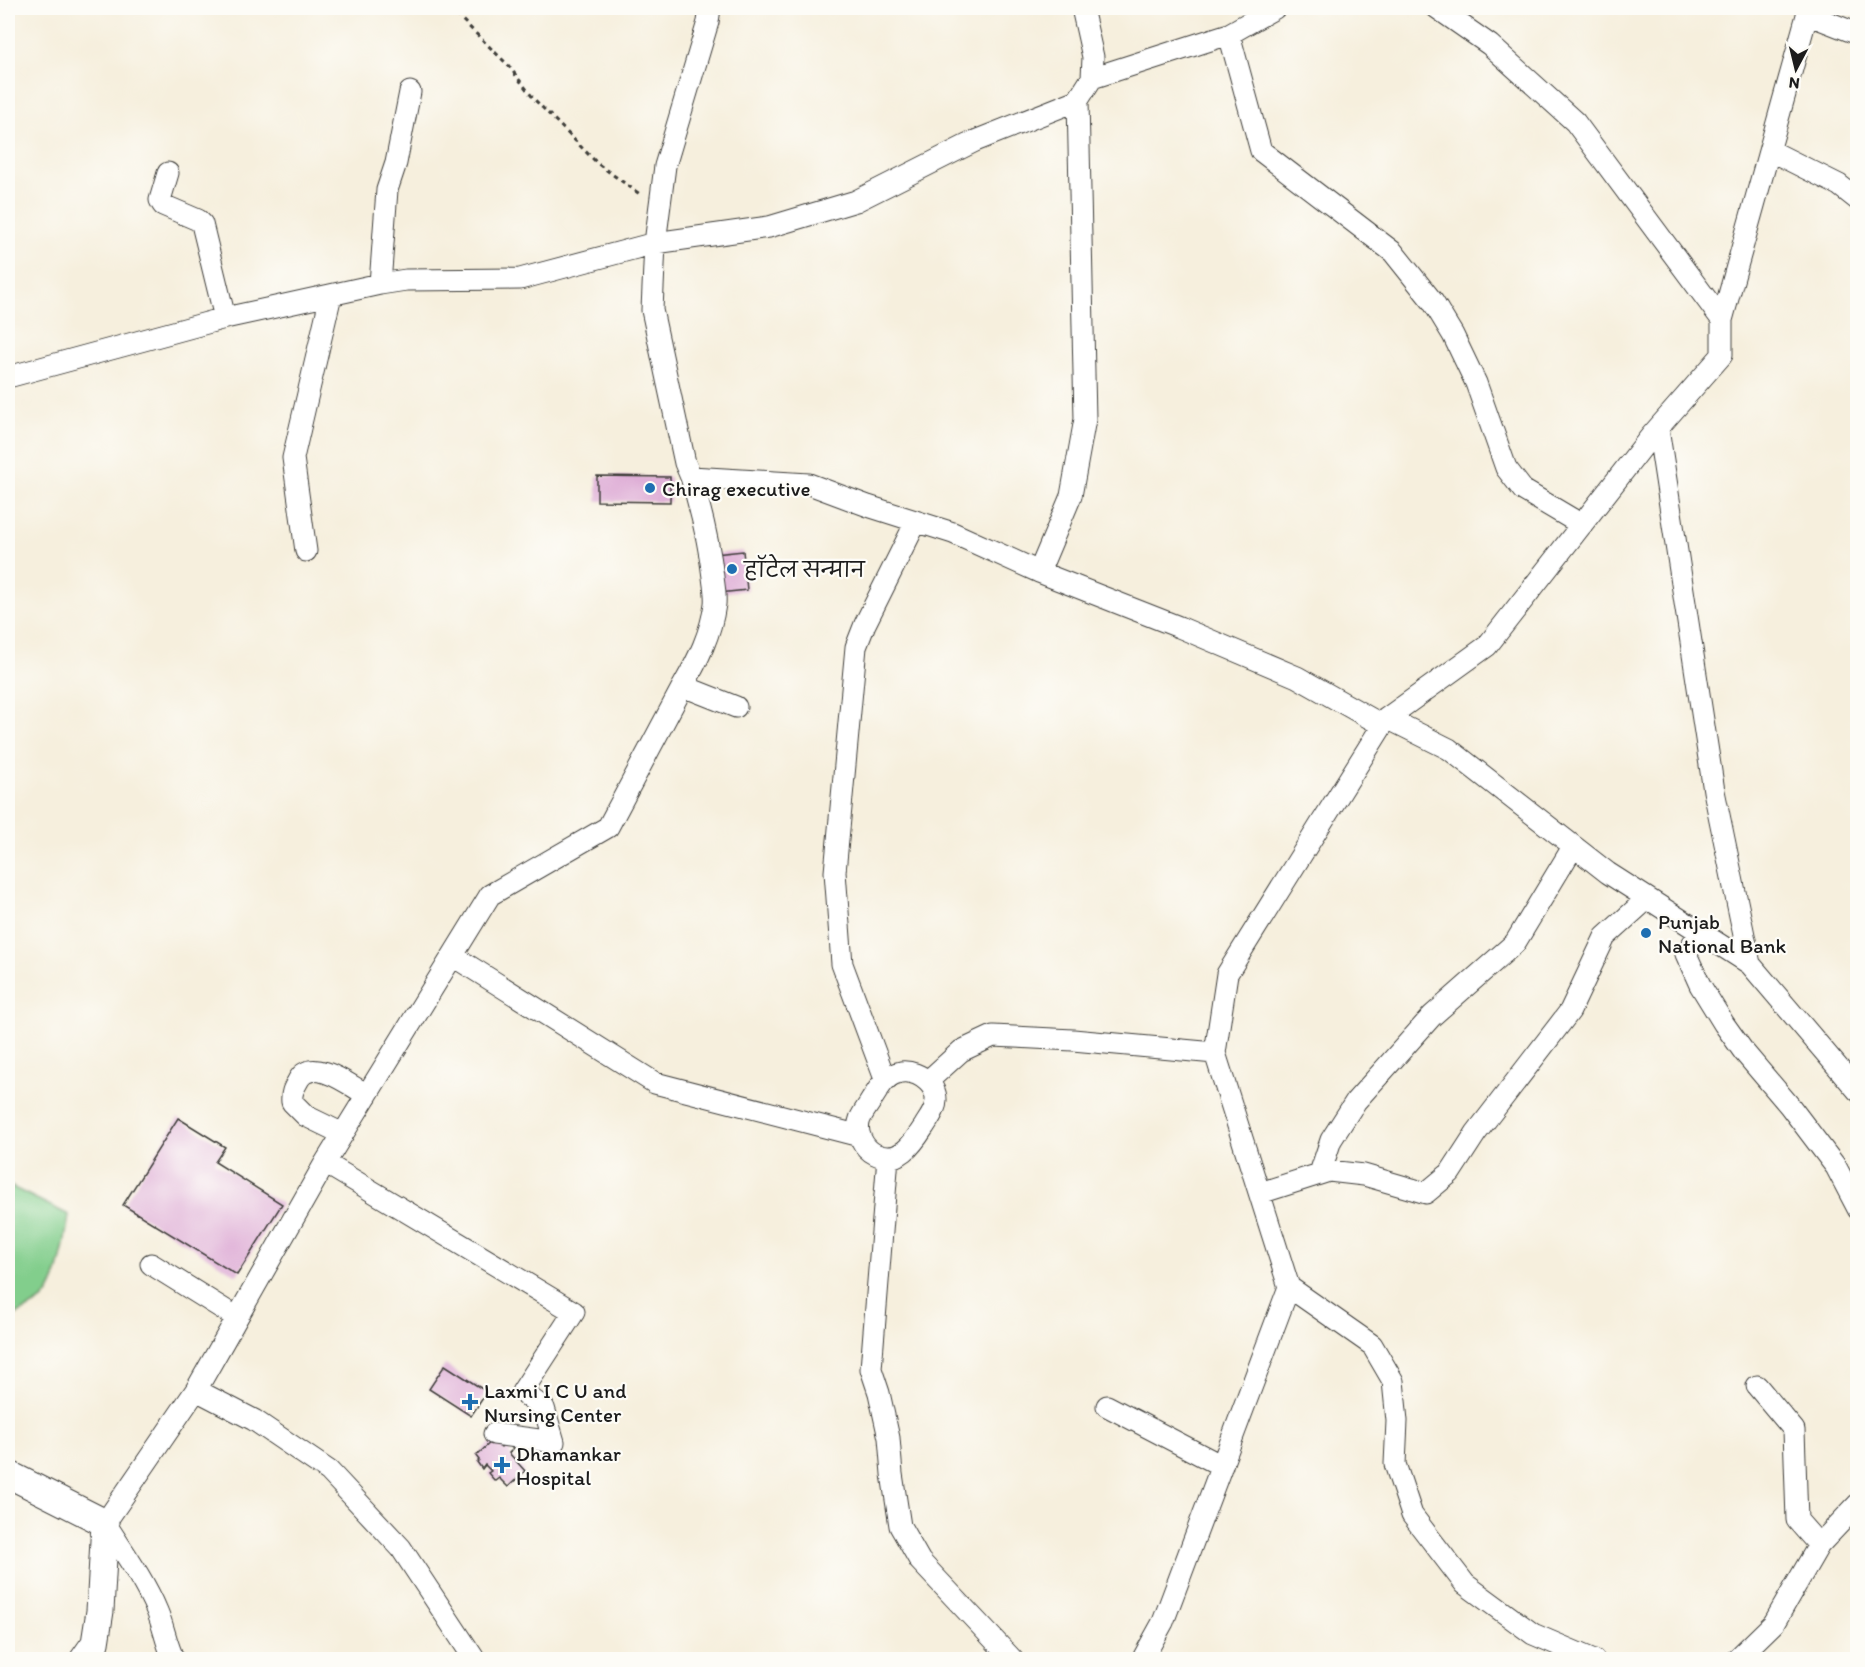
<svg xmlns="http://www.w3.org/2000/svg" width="1865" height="1667" font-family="Itim,'Playpen Sans Deva',sans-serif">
<rect width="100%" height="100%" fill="#fdfcf7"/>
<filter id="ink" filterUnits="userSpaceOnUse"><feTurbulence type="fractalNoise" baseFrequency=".0167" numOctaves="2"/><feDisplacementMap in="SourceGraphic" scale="12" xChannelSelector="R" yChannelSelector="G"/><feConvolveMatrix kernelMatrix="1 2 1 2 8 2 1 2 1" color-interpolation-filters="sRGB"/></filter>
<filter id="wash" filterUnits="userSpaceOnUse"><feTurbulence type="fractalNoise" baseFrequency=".008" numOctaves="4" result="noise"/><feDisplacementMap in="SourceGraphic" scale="24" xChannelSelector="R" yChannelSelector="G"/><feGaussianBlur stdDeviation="1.35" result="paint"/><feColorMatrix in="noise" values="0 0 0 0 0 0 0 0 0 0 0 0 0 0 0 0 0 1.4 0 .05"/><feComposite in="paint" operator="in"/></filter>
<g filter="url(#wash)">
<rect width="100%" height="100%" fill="#f6efdd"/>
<path fill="#82ce8c" stroke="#4f7554" stroke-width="1.5" d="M8,1185l61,30c-3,21 -10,66 -24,82 -6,8 -28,17 -37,21z"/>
<g id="blocks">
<path fill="#dfafd7" d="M597,476l73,1v25l-73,-1z
M743,551l4,39 -28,3 -4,-39z
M178,1118l47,29 -10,15 67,42 -45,71 -114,-70z
M445,1365l42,27 -16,24 -42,-27z
M494,1439l7,8 5,-5 7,7 -4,4 16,18 -17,16 -9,-9 -4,3 -7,-8 3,-2 -6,-6 -3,4 -5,-7 2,-2 -3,-4z"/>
</g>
</g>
<g filter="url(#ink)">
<use href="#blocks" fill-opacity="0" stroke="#3d3c39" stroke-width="1.5"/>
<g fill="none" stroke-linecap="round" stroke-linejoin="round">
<g stroke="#3d3c39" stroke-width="23">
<path id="minor" d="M1275,8l-46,26 32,117 132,101 40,50 20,33 23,48 30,85 17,22 59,35
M1437,8l53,37 85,77 147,198v35l-71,81 -164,210 -100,72 -160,256 -12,79 74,234 83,58 21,36 4,40 -2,43 17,51 53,69 68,50 61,26
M1807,14l51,20
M1092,78l137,-44
M1078,100l-103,41 -119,60 -87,26 -114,16 -3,67 33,153 6,14 118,7 59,22 85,27 86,39 140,55 118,50 85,48
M1771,151l68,34 19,15
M168,173l-8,27 3,5 35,15 4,4 23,94
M380,284l7,-94 9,-27 14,-71
M1722,320l87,-312
M8,377l217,-59 155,-34 26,-4 114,-1 135,-36 10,-77 43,-144 2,-14
M306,551l-13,-93 38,-163
M1039,572l32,-76 14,-77 -7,-319 14,-22 1,-21 -11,-49
M683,686c15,-26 28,-52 32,-82 1,-9 -1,-18 -2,-27 -4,-35 -12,-67 -22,-100
M1387,718l62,31 159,124 142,91 -36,-173 -56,-363
M1700,932l-14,22 14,31 24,39 20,28 45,53 47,62 22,42
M453,956l202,127 205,53
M1750,964l108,127
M901,1072c19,-2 42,16 33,37 -2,6 -6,11 -9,16 -11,17 -25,41 -50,29 -12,-6 -20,-22 -15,-35 3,-7 8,-13 12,-20 8,-12 13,-24 29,-27z
M885,1079l-43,-115 -7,-92 21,-225 9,-23 51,-102
M928,1081l33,-30 32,-15 80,4 142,13
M343,1134l-37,-18 -14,-14c-1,-10 2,-14 7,-23 14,-23 52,7 68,16
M888,1157l-17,212 8,24 10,45 3,36 8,52 20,35 93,99
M325,1163l249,149 -52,80 22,16 10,34 -60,-8
M1320,1173l11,-33 25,-39 76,-85 83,-73 58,-96
M1260,1193l69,-22 35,4 62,18 24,-20 26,-40 94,-122 35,-74 42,-38
M151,1264l85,53
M196,1390l129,-227 165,-268 118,-68 75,-141 53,21
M1107,1406l115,60
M1819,1545l39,-41
M174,1660c-8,-16 -10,-33 -17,-49 -13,-31 -34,-60 -52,-88l91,-133 58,30 75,51 72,77 74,112
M1142,1660l21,-38 126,-335
M1736,1660l38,-37 45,-78 -22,-25 -3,-90 -37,-44"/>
</g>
<g stroke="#3d3c39" stroke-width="29">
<path id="major" d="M8,1474l97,49 -5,88 -5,32 -12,17"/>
</g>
<path stroke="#3d3c39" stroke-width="3" stroke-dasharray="4.5 4.5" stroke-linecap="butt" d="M450,8l58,57 26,34 64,65 43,31"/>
<use href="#minor" stroke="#fff" stroke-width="21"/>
<use href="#major" stroke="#fff" stroke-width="27"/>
</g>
</g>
<g fill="#1f6fb2" stroke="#fdfcf7" stroke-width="2">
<circle cx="650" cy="488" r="6"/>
<circle cx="732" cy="569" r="6"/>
<circle cx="1646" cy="933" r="6"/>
<path d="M467 1393h6v6h6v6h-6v6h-6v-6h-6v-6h6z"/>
<path d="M499 1456h6v6h6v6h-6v6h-6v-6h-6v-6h6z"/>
</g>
<g text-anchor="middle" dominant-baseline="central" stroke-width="4.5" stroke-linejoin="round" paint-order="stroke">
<g font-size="21" fill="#1c1c1c" stroke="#fdfcf7" text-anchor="start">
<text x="662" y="488">Chirag executive</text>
<text x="744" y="569">हॉटेल सन्मान</text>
<text x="1658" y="921">Punjab<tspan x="1658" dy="24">National Bank</tspan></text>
<text x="484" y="1390">Laxmi I C U and<tspan x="484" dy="24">Nursing Center</tspan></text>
<text x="516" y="1453">Dhamankar<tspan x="516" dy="24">Hospital</tspan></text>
</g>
</g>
<rect width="1865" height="1667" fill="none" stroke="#fdfcf7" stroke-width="30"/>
<g transform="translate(1796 69) rotate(187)" stroke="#fdfcf7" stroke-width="4.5" paint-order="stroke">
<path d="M0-4.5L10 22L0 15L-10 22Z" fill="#1c1c1c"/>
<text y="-9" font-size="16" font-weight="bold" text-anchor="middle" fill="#1c1c1c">N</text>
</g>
</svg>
